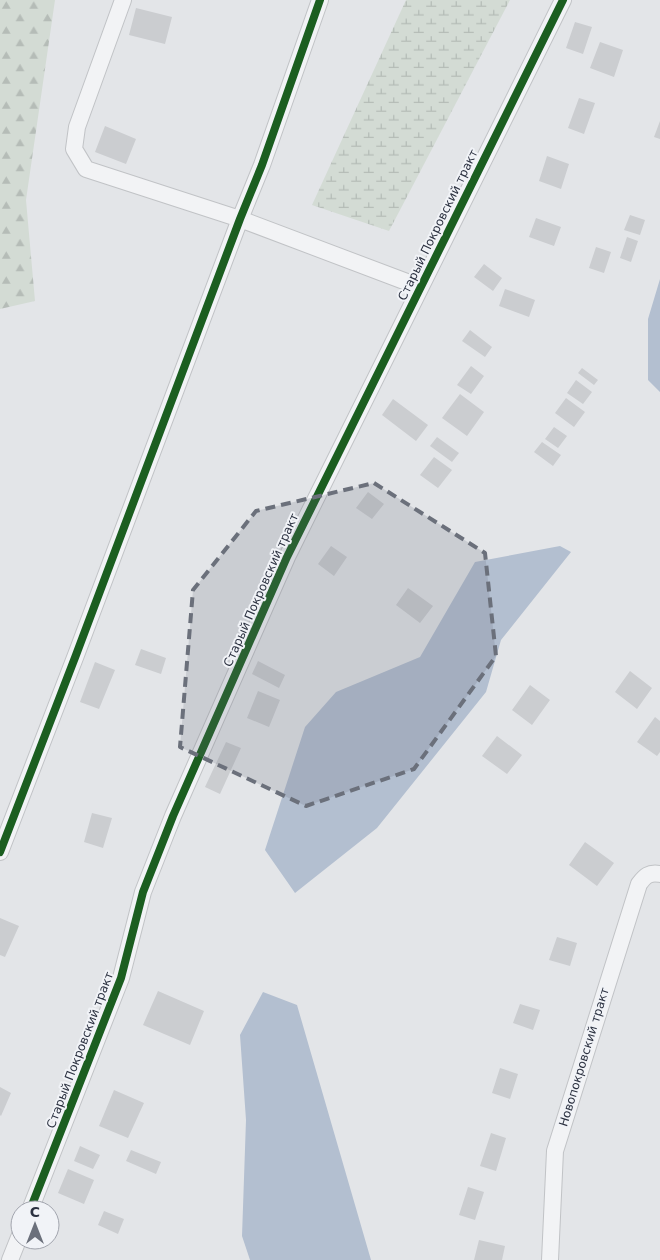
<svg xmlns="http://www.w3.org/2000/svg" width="660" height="1260" font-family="'DejaVu Sans',sans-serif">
<defs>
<pattern id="forest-firs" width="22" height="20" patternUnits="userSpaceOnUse" patternTransform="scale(1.25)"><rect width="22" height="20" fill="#d3dbd4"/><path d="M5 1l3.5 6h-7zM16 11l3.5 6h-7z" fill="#b5bcb7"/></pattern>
<pattern id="wetland-marsh" width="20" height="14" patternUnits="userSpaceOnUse" patternTransform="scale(1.25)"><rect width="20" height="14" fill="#d3dbd4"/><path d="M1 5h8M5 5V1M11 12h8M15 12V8" fill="none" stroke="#b5bcb7"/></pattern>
</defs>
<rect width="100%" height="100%" fill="#e3e5e8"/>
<path fill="url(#forest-firs)" d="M0,0h55l-29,200 9,101 -35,8z"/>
<path fill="url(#wetland-marsh)" d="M406,0h104l-121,231 -77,-26z"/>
<path fill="#b3bfd0" d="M660,279v113l-12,-12v-61z
M560,546l11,6 -70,88 -15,52 -109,136 -82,65 -30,-43 40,-123 31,-35 84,-35 55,-95z
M263,992l34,13 74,255h-121l-8,-24 4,-116 -6,-85z"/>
<path fill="#cbcdd0" d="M136,8l36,9 -7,27 -36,-9z
M575,22l17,5 -9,27 -17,-6z
M600,42l23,8 -9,27 -24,-9z
M579,98l16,5 -11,31 -16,-6z
M660,121v18l-6,-2z
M105,126l31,13 -10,25 -31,-12z
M547,156l22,8 -8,25 -22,-8z
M630,215l15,5 -5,15 -16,-5z
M536,218l25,9 -7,19 -25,-9z
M627,237l11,4 -7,21 -11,-4z
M596,247l15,5 -7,21 -15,-5z
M484,264l18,14 -9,13 -19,-14z
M505,289l30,11 -6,17 -30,-11z
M470,330l22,17 -7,10 -23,-16z
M471,366l13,10 -13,18 -14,-9z
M582,368l16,12 -4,5 -16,-12z
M576,380l16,12 -9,12 -16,-11z
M460,394l24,18 -17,24 -25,-18z
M566,398l19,14 -11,15 -19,-14z
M393,399l35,26 -12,16 -34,-26z
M554,427l13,9 -9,12 -13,-9z
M437,437l22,16 -7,9 -22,-16z
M542,442l19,13 -8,11 -19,-14z
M434,457l18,13 -14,18 -18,-13z
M368,492l16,12 -12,15 -16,-11z
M331,546l16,11 -13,19 -16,-12z
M408,588l25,18 -13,17 -24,-18z
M141,649l25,9 -5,16 -26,-9z
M258,661l27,14 -6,13 -27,-14z
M95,662l20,8 -16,39 -19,-7z
M630,671l22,17 -15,21 -22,-17z
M530,685l20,15 -18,25 -20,-15z
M258,691l22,9 -11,27 -22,-9z
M655,717l5,4v31l-3,4 -20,-14z
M497,736l25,19 -15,19 -25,-18z
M226,742l15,6 -21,46 -15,-7z
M92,813l20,5 -9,30 -19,-6z
M585,842l29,21 -17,23 -28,-21z
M0,918l19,8 -14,31 -5,-2z
M557,937l20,6 -7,23 -21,-6z
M158,991l46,20 -14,34 -47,-20z
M520,1004l20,6 -7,20 -20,-7z
M500,1068l18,6 -8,25 -18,-6z
M0,1087l11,6 -10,23 -1,-1z
M114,1090l30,13 -16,35 -29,-12z
M491,1133l15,5 -10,33 -16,-5z
M80,1146l20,9 -7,14 -19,-8z
M131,1150l30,12 -5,12 -30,-13z
M68,1169l26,11 -10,24 -26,-11z
M468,1187l16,5 -9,28 -16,-5z
M104,1211l20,8 -6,15 -20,-9z
M479,1240l26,6 -3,14h-28z"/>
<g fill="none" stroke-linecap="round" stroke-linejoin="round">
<g stroke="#c1c3c6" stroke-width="18">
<path id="minor" d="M123,0l-46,127 -3,22 12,20 154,50 180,68
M0,852l76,-197 164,-436 22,-54 58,-165
M30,1210l91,-232 22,-86 30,-76 114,-259 276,-557
M10,1260l10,-25
M550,1260l5,-109 84,-267c6,-8 10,-12 21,-10"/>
</g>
<use href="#minor" stroke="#f2f3f5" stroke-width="16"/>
<g stroke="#f1f3f7" stroke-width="11">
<path id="cycleway" d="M0,852l76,-197 164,-436 22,-54 58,-165
M30,1210l91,-232 22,-86 30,-76 114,-259 276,-557"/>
</g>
<use href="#cycleway" stroke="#1b5e20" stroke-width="8"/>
</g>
<path fill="#6b707b" fill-opacity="0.2" stroke="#6b707b" stroke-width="4" stroke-dasharray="10 6" stroke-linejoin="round" d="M374,483l111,70 11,103 -82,113 -108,37 -126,-59 13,-157 63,-79z"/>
<g text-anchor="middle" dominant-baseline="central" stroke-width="4" stroke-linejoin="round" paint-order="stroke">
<g font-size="12" fill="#2b3140" stroke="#f1f3f7">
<text transform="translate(438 225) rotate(-64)">Старый Покровский тракт</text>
<text transform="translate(261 590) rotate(-66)">Старый Покровский тракт</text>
<text transform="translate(80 1050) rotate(-69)">Старый Покровский тракт</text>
<text transform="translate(584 1057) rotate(-73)">Новопокровский тракт</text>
</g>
</g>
<g transform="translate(35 1225)"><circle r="24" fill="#f1f3f7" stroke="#a2a5ae"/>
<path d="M0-4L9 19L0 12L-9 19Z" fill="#6b707b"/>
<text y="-8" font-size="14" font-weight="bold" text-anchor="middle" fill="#2b3140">С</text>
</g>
</svg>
